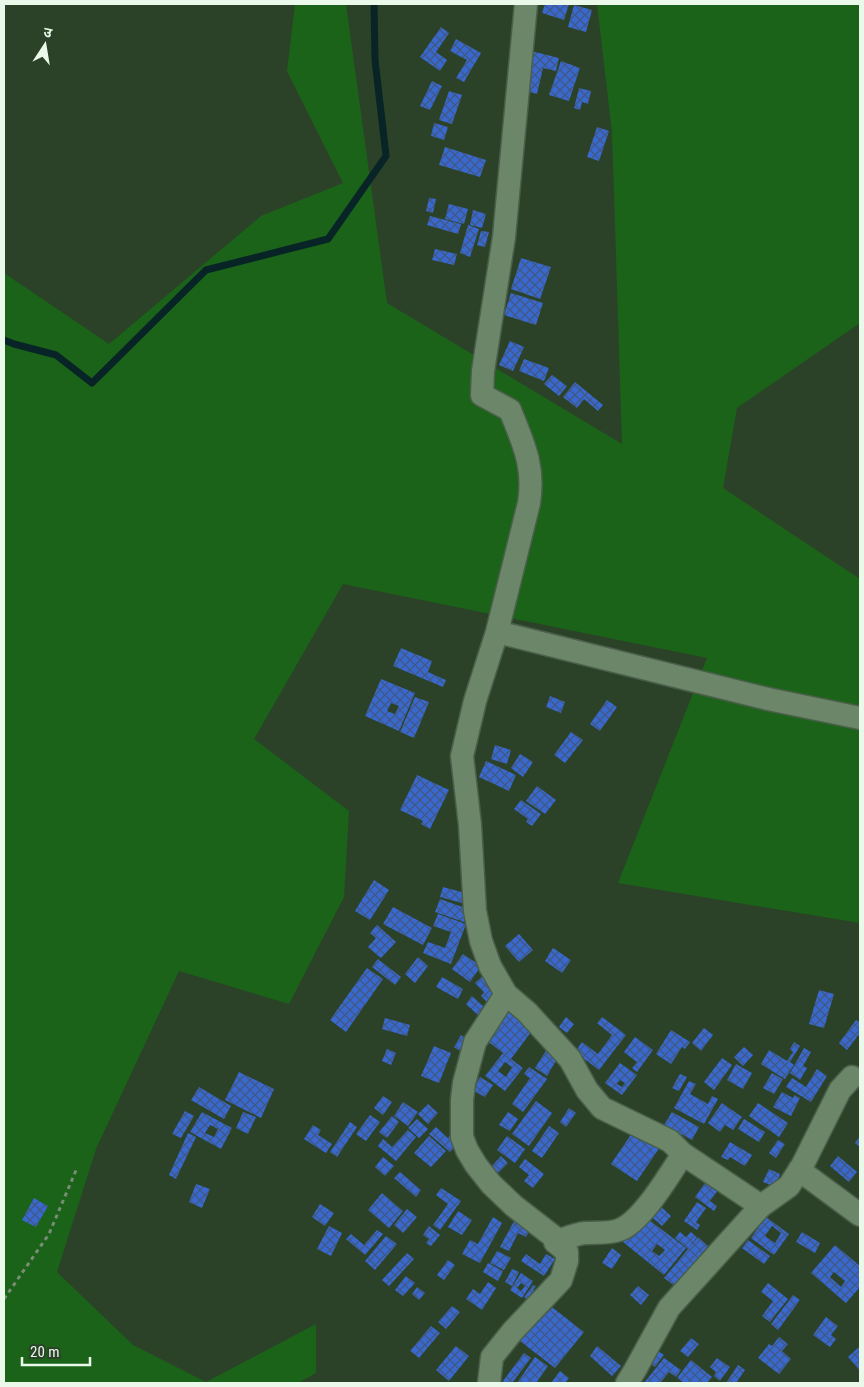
<svg xmlns="http://www.w3.org/2000/svg" width="864" height="1387" font-family="'Roboto Condensed','Noto Sans Devanagari',sans-serif">
<defs>
<pattern id="building-cross-hatch" width="8" height="8" patternUnits="userSpaceOnUse" patternTransform="scale(1.25)"><rect width="8" height="8" fill="#3969ce"/><path d="M0 0l8 8M0 8l8-8" fill="none" stroke="#405883"/></pattern>
</defs>
<rect width="100%" height="100%" fill="#2b4229"/>
<path fill="#1a6319" d="M295,4h51l41,299 235,141 -10,-312 -15,-128h263v319l-123,85 -14,80 137,91v344l-242,-40 89,-225 -364,-74 -89,155 95,72 -5,86 -55,107 -110,-33 -83,178 -39,123 76,73 73,37 110,-58v49l-18,10h-294v-1110l105,71 152,-128 82,-33 -56,-112z"/>
<g fill="none" stroke-linecap="round" stroke-linejoin="round">
<path stroke="#082426" stroke-width="7" d="M4,340l10,4 42,11 36,28 114,-113 122,-31 58,-83 -11,-96 -1,-56"/>
</g>
<path fill="url(#building-cross-hatch)" fill-rule="evenodd" d="M545,4h24l-5,16 -22,-7z
M574,5l18,5 -6,22 -18,-5z
M441,27l8,6 -13,19 11,8 -7,11 -20,-14z
M456,39l25,14 -17,29 -8,-4 11,-18 -17,-9z
M531,51l28,7 -3,13 -13,-3 -6,26 -16,-4z
M561,61l19,7 -11,33 -20,-6z
M432,81l10,5 -12,24 -10,-4z
M579,88l12,3 -3,13 -6,-2 -2,8 -6,-2z
M449,91l13,4 -10,29 -13,-4z
M434,123l14,4 -4,13 -13,-4z
M597,127l12,4 -10,30 -12,-4z
M445,147l41,13 -6,17 -41,-12z
M429,198l7,1 -3,14 -7,-2z
M449,204l19,5 -4,15 -19,-5z
M473,210l13,4 -4,14 -12,-3z
M430,216l31,8 -3,10 -31,-9z
M468,225l11,4 -9,28 -10,-4z
M481,231l8,1 -4,15 -8,-2z
M435,249l22,5 -3,11 -22,-5z
M521,258l30,9 -11,32 -29,-10z
M511,293l32,10 -7,22 -32,-10z
M510,341l14,6 -11,24 -14,-6z
M524,359l25,9 -5,13 -25,-10z
M552,375l15,11 -8,10 -15,-12z
M575,382l28,23 -5,6 -14,-12 -7,9 -14,-11z
M401,648l31,13 -4,11 18,8 -3,7 -50,-21z
M381,679l34,14 -16,38 -34,-15zM391,703l8,3 -4,8 -8,-3z
M550,696l15,6 -4,11 -15,-6z
M415,697l14,5 -15,36 -14,-6z
M607,700l10,7 -17,24 -10,-7z
M571,732l12,8 -18,23 -11,-8z
M495,745l16,5 -4,14 -16,-5z
M520,754l13,8 -10,15 -12,-9z
M486,761l30,14 -7,16 -30,-14z
M417,775l32,15 -19,39 -9,-5 2,-3 -23,-11z
M537,786l19,14 -11,14 -19,-13z
M521,800l20,14 -9,12 -6,-4 2,-3 -14,-10z
M374,880l15,10 -19,30 -15,-9z
M443,887l22,6 -3,10 -22,-6z
M440,899l28,10 -4,13 -29,-10z
M393,907l39,21 -9,17 -40,-21z
M438,914l28,10 -15,40 -28,-11 5,-11 17,6 6,-16 -18,-6z
M377,925l19,17 -15,16 -13,-11 8,-9 -6,-5z
M519,934l14,16 -14,12 -14,-16z
M553,948l18,12 -9,13 -17,-12z
M463,954l18,12 -11,16 -18,-13z
M418,957l10,9 -13,17 -10,-9z
M378,959l23,18 -6,8 -23,-18z
M367,968l16,11 -37,53 -16,-12z
M485,974l15,15 -13,13 -6,-6 3,-4 -9,-9z
M442,977l21,12 -5,10 -22,-12z
M819,990l15,4 -10,34 -15,-4z
M472,996l14,13 -7,7 -13,-12z
M504,1006l30,22 -23,31 12,9 -18,23 -20,-15 18,-23 -21,-16zM505,1062l7,5 -6,10 -8,-6z
M566,1017l8,7 -7,9 -8,-6z
M602,1017l24,18 -27,35 -24,-18 7,-10 16,12 14,-19 -15,-12z
M385,1018l25,7 -3,11 -25,-7z
M856,1020l4,2v11l-13,17 -8,-7z
M704,1028l9,7 -12,16 -9,-8z
M671,1030l19,12 -5,7 -3,-2 -11,17 -15,-10z
M461,1035l11,7 -7,12 -11,-7z
M635,1037l18,13 -16,22 -5,-4 5,-6 -13,-10z
M794,1042l6,4 -10,16 4,3 -9,14 -24,-15 8,-14 18,11 6,-9 -3,-3z
M434,1046l17,7 -12,30 -18,-7z
M549,1046l11,8 -13,22 -12,-8z
M744,1047l9,8 -10,11 -9,-9z
M804,1048l7,4 -8,14 4,2 -7,12 -10,-7z
M387,1049l9,4 -5,12 -9,-4z
M722,1058l10,7 -18,25 -10,-8z
M620,1063l17,12 -15,20 -17,-12zM620,1080l5,3 -3,4 -5,-3z
M736,1064l16,9 -9,16 -16,-9z
M529,1067l18,12 -24,33 -11,-8 18,-26 -6,-4z
M817,1069l10,7 -16,26 -25,-15 6,-9 14,9z
M239,1072l35,17 -13,29 -36,-18z
M772,1073l11,6 -9,15 -11,-6z
M680,1074l7,3 -8,14 -7,-3z
M480,1077l13,8 -8,12 -13,-7z
M689,1081l7,3 -6,10 18,10 4,-8 6,3 -14,25 -30,-16z
M199,1087l32,19 -7,13 -33,-19z
M782,1092l11,6 1,-3 6,3 -9,18 -18,-9z
M383,1096l9,6 -9,13 -9,-7z
M536,1101l16,12 -23,33 -17,-12z
M403,1102l15,10 -10,14 -14,-10z
M722,1103l20,14 -9,13 -8,-5 -5,7 -12,-9z
M758,1103l30,20 -9,14 -30,-21z
M428,1104l10,9 -10,11 -10,-10z
M569,1108l7,5 -10,14 -6,-5z
M185,1111l9,5 -13,22 -9,-4z
M202,1112l30,16 -11,21 -31,-17zM210,1125l8,4 -4,8 -9,-4z
M243,1112l13,5 -8,17 -12,-6z
M508,1112l10,7 -8,12 -11,-6z
M672,1112l27,15 -7,13 -28,-15z
M370,1115l10,7 -14,19 -10,-7z
M392,1116l7,6 -12,16 -8,-6z
M417,1119l11,10 -9,9 -11,-10z
M744,1119l21,13 -6,10 -21,-13z
M350,1122l7,5 -20,30 -7,-5z
M313,1125l8,5 -3,5 14,9 -6,9 -22,-14z
M549,1126l10,7 -17,25 -10,-7z
M436,1127l12,11 6,-7 8,8 -12,13 -21,-18z
M636,1127l26,17 -25,37 -26,-17z
M408,1130l8,7 -20,24 -18,-15 5,-7 9,8z
M188,1133l8,4 -20,42 -7,-4z
M429,1136l17,15 -15,16 -17,-14z
M507,1136l18,13 -10,14 -18,-13z
M860,1136v11l-5,-4z
M778,1140l7,4 -9,14 -7,-5z
M730,1142l22,13 -7,11 -15,-9 -2,3 -7,-3z
M501,1156l7,7 -11,11 -6,-7z
M838,1156l19,16 -8,10 -19,-16z
M383,1157l11,9 -9,10 -10,-9z
M525,1159l19,15 -11,14 -9,-7 5,-6 -10,-8z
M769,1169l11,5 -5,13 -12,-5z
M400,1172l21,18 -5,7 -22,-19z
M707,1180l12,9 -9,12 7,5 -3,5 -19,-14z
M196,1184l14,5 -8,19 -13,-6z
M441,1188l20,13 -21,29 -7,-5 15,-21 -12,-9z
M382,1193l21,18 -14,17 -21,-18z
M34,1198l14,8 -12,21 -14,-7z
M656,1202l15,14 -9,10 -15,-13z
M697,1202l9,6 -10,14 4,3 -3,5 -13,-9z
M320,1204l14,9 -9,13 -13,-9z
M407,1209l10,8 -14,16 -9,-8z
M458,1211l14,9 -10,15 -14,-8z
M644,1216l42,32 -22,27 -41,-33zM657,1244l8,6 -6,6 -7,-5z
M493,1217l9,6 -22,40 -18,-9 8,-14 8,4z
M766,1217l23,17 -15,21 -23,-17zM772,1226l9,7 -6,10 -10,-7z
M514,1221l16,8 -4,8 -8,-4 -9,18 -9,-4z
M329,1226l13,7 -11,23 -14,-7z
M429,1226l11,9 -9,11 -5,-3 3,-4 -6,-4z
M377,1230l6,4 -18,21 -19,-16 5,-5 13,11z
M680,1232l6,5 5,-5 6,5 -9,12 -13,-11z
M802,1232l18,11 -5,10 -19,-11z
M386,1236l11,8 -22,26 -10,-9z
M698,1237l10,9 -33,40 -11,-8z
M748,1240l22,16 -6,8 -22,-16z
M835,1245l25,21v21l-14,16 -35,-30zM834,1272l11,9 -4,6 -11,-10z
M612,1248l9,7 -9,14 -10,-6z
M497,1251l14,7 -7,12 -14,-7z
M407,1253l7,6 -25,27 -7,-6z
M526,1254l14,10 6,-10 9,5 -11,17 -23,-15z
M448,1260l7,5 -11,15 -7,-5z
M488,1263l15,8 -5,10 -15,-9z
M512,1269l7,3 -7,14 -7,-4z
M521,1273l12,8 -11,17 -12,-8zM521,1283l4,3 -4,5 -4,-3z
M406,1276l9,7 -12,13 -8,-6z
M488,1282l8,6 -14,22 -16,-11 7,-10 7,5z
M768,1283l20,16 -18,23 -8,-6 11,-15 -12,-9z
M533,1285l3,1 -3,4 2,2 -6,9 -5,-4z
M638,1286l11,9 -8,10 -11,-10z
M417,1287l8,6 -6,7 -7,-6z
M793,1295l7,5 -22,30 -7,-6z
M544,1301l40,31 -29,36 -39,-30z
M452,1306l8,6 -14,17 -8,-7z
M826,1317l12,9 -7,9 5,4 -6,8 -17,-12z
M431,1326l9,7 -21,25 -9,-7z
M779,1337l9,7 -6,7 9,8 -12,15 -21,-16 11,-14 3,2z
M691,1338l8,6 -11,13 -8,-6z
M456,1346l13,10 -20,25 -13,-11z
M597,1346l24,20 -9,10 -22,-20z
M860,1346v25l-12,-14z
M655,1349l9,6 -9,12 -8,-6z
M524,1353l7,5 -19,25h-7l-2,-2z
M535,1357l13,9 -12,17h-19z
M664,1358l17,12 -5,7 -7,-5 -9,11h-16z
M717,1358l13,9 -10,14 -6,-5 2,-4 -6,-5z
M691,1360l21,17 -5,6h-23l-7,-5z
M738,1365l7,5 -9,13h-10z
M560,1371l9,7 -4,5h-14z"/>
<g fill="none" stroke-linecap="round" stroke-linejoin="round">
<g stroke="#4a5f49" stroke-width="25">
<path id="street" d="M526,4l-22,233 -21,134 -1,24 28,15c13,33 25,56 19,93l-32,129 -22,69 -13,55 8,69 5,86 6,30 9,25 16,28 21,18 43,47 17,31 15,18 68,33 13,13 78,52
M497,632l271,67 92,19
M799,1170l61,45
M555,1242c9,-3 20,-8 30,-9 11,-1 24,1 34,-3 23,-8 50,-55 64,-76
M489,1383l3,-26 20,-25 49,-52 6,-19v-9l-12,-10 -1,-5 -40,-31 -23,-22 -15,-19 -9,-15 -5,-13v-37l2,-17 11,-41 31,-48
M627,1383l8,-13 34,-62 92,-102 28,-20 13,-20 38,-76 12,-13"/>
</g>
<path stroke="#798c77" stroke-width="3" stroke-dasharray="4 4" stroke-linecap="butt" d="M4,1299l45,-65 28,-66"/>
<use href="#street" stroke="#6c866a" stroke-width="22"/>
</g>
<rect width="864" height="1387" fill="none" stroke="#ebf9ea" stroke-width="10"/>
<g transform="translate(45 45) rotate(12)" stroke="#2b4229" stroke-width="4" paint-order="stroke">
<path d="M0-4L9 19L0 12L-9 19Z" fill="#ebf9ea"/>
<text y="-8" font-size="14" font-weight="bold" text-anchor="middle" fill="#ebf9ea">उ</text>
</g>
<path d="M22 1357v8h68v-8" fill="none" stroke="#ebf9ea" stroke-width="2.5"/>
<text x="30" y="1357" font-size="15" fill="#ebf9ea" stroke="#2b4229" stroke-width="4" paint-order="stroke">20 m</text>
</svg>
